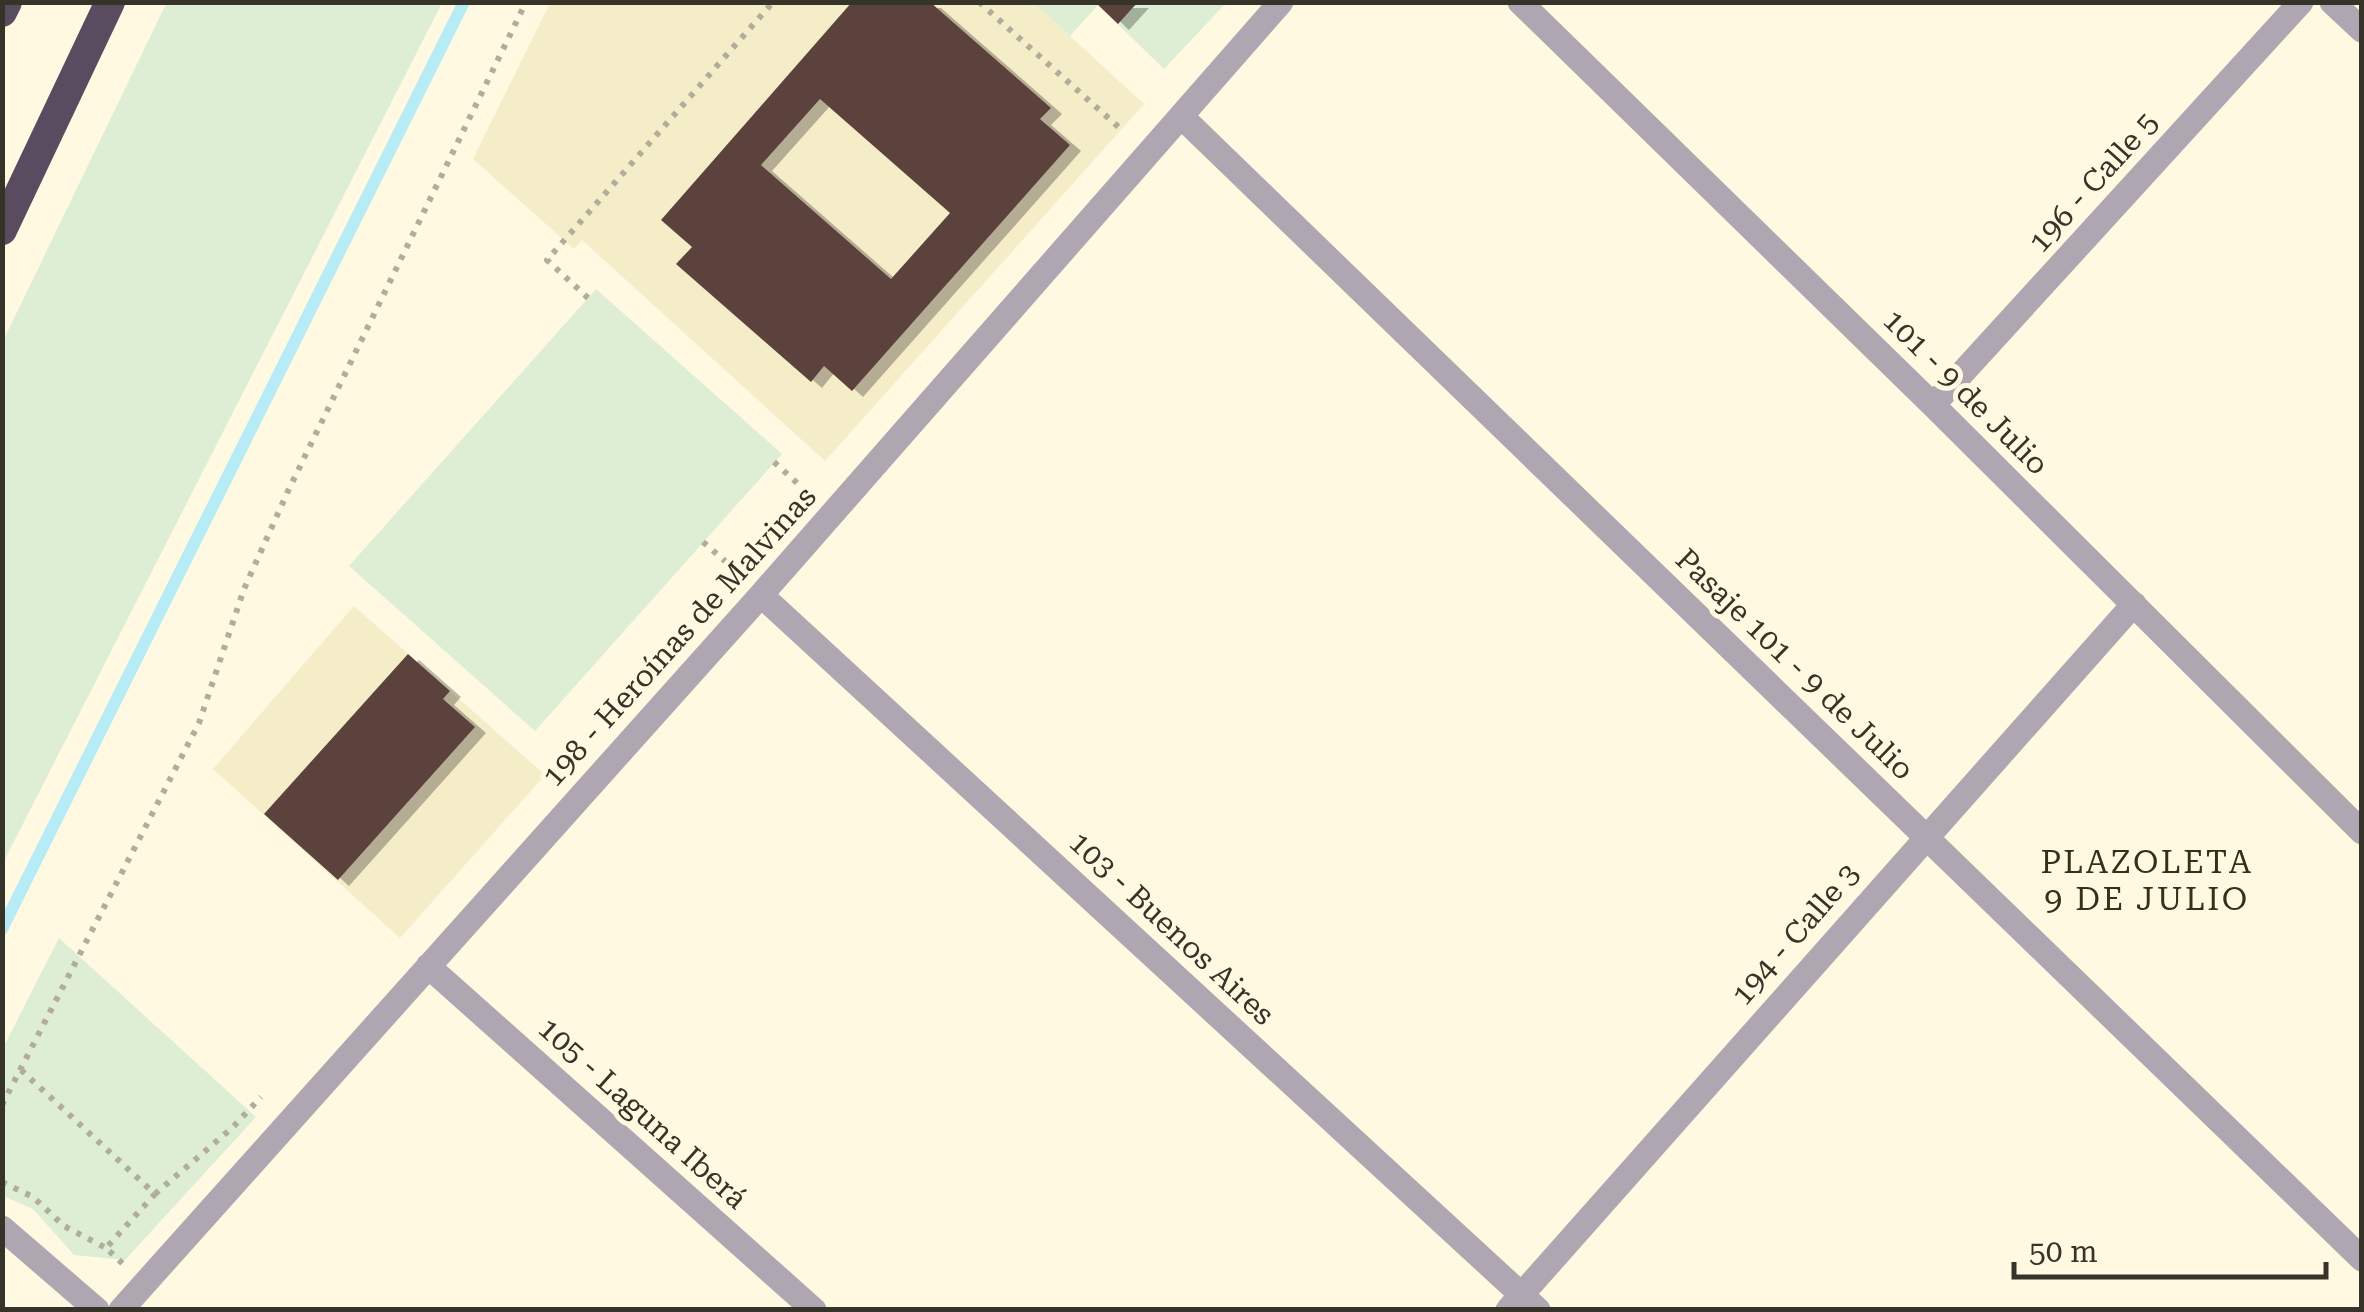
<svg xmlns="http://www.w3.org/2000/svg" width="2364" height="1312" font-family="'Roboto Serif',serif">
<defs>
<filter id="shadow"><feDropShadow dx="11" dy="6" stdDeviation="0" flood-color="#0004"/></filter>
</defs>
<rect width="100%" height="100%" fill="#fff9e2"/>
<path fill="#f5ecc8" d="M550,3h484l110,101 -319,357 -243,-221 -8,9 -101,-90z
M354,606l191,169 -145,163 -187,-169z"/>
<path fill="#ddeed4" d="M167,2l275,1 -439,860v-522z
M1034,3h192l-62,66 -66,-64 -28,31z
M596,289l186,165 -247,277 -186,-165z
M59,938l197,179 -131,143 -51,-5 -41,-46 -30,-13v-148z"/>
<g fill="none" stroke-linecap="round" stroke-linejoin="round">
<path stroke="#b7ecf7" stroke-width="12" d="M2,929l462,-927"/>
</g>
<path fill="#5c423c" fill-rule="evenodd" filter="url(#shadow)" d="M852,2h78l121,106 -11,11 30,26 -218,246 -28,-25 -13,16 -135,-118 16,-17 -31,-27zM820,99l130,114 -59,66 -130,-114z
M1095,2h43l-20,22z
M408,654l42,37 -7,8 32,28 -137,153 -74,-66z"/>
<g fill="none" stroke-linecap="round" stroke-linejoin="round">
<path stroke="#b2ad9b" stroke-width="6" stroke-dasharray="5 8" stroke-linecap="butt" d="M979,2l145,130
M588,298l-41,-38 226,-258
M774,462l33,30
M703,542l37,32
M21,1070l134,124 -49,54 17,16
M2,1105l197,-382 45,-134 44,-98 238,-489
M2,1182l31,15 31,29 42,22
M155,1194l77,-66 29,-31"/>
<path stroke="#aea7b1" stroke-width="25" d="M1520,2l413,403 429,427
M2332,2l30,28
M1182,117l1180,1142
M1933,405l368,-403
M761,595l777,715
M428,966l386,344
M2,1228l95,82
M121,1310l640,-715 520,-593
M1508,1310l626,-706"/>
<path stroke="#5a4c60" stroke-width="30" d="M2,12l5,-10
M2,230l108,-228"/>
</g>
<g text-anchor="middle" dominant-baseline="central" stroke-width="10" stroke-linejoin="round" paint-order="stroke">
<g font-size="30" fill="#363328" stroke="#fff9e2">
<text transform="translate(2093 182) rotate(-48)">196 - Calle 5</text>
<text transform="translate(1966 392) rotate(45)">101 - 9 de Julio</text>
<text transform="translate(679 636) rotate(-48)">198 - Heroínas de Malvinas</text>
<text transform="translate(1795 664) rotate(44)">Pasaje 101 - 9 de Julio</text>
<text transform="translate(1172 928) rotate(43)">103 - Buenos Aires</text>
<text transform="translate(1795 934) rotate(-49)">194 - Calle 3</text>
<text transform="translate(643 1113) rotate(42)">105 - Laguna Iberá</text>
</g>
<g font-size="32" letter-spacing="2.5" fill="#363019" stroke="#fff9e2">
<text x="2147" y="862">PLAZOLETA<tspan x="2147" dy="37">9 DE JULIO</tspan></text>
</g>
</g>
<rect width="2364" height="1312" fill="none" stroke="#363328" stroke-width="10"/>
<path d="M2014 1262v15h312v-15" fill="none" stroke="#363328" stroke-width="5"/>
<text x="2029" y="1262" font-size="30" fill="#363328" stroke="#fff9e2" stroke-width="8" paint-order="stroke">50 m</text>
</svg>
